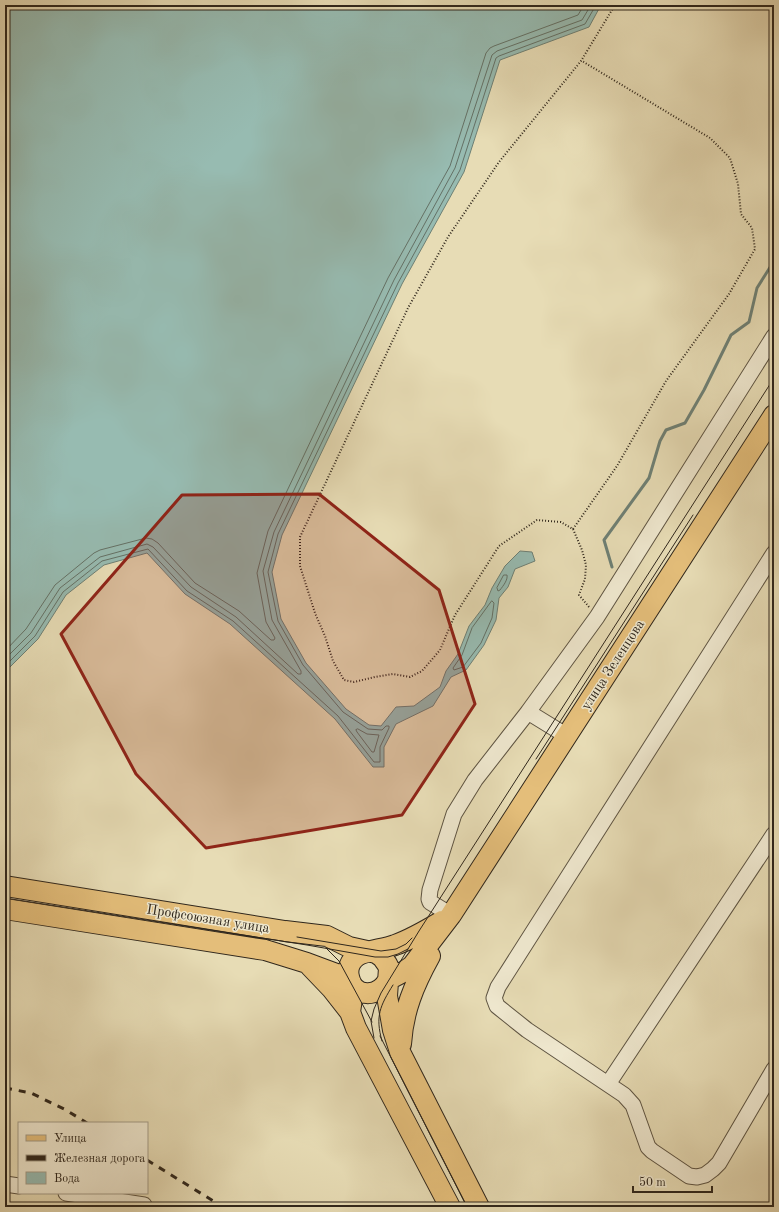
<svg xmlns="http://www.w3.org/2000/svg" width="779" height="1212" font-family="'Old Standard TT',serif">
<rect width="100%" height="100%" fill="#e7dcb5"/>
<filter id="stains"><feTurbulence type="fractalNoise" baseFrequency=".005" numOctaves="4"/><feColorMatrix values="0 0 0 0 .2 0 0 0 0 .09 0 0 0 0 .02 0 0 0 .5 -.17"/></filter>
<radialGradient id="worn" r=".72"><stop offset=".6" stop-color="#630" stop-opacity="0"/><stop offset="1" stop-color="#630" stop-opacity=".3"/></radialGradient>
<path fill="#97bbb1" stroke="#6e8075" d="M5,5h596l-12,22 -89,33 -36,112 -62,112 -120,251 -10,37 9,47 25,44 40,46 23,16 12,1 15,-19 18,-1 26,-19 6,-16 12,-17 11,-28 16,-21 7,-17 13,-22 15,-15 12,1 3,9 -20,8 -7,18 -9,11 -3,22 -12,25 -18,25 -15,7 -18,29 -37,18 -12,23v20h-11l-38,-48 -105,-95 -45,-30 -38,-41 -43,12 -38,30 -28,44 -33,33z"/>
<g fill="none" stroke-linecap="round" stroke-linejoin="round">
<path stroke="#647166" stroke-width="1" d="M504,575h3c1,5 -4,11 -7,15l-2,1 -1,-3z
M492,601l2,2 -2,15 -11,25 -18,24 -9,3 -1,-2 9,-13 10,-27z
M5,651l21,-22 29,-44 39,-32 6,-3 46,-12 6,1 6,4 37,40 44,28 32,29h3l1,-2 -9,-16 -9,-49 11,-42 120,-253 62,-112 36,-113 4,-5 4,-2 84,-31 6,-10
M5,659l26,-26 29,-45 40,-31 47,-13 6,3 38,40 45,30 62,57h3v-3l-29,-51 -9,-49 11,-39 120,-252 61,-112 37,-113 5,-4 85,-31 9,-15
M5,666l30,-30 28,-44 39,-31 46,-12 39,42 46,30 105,95 36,46h6v-15l9,-19v-2h-3l-4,4 -14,-1 -25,-17 -40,-47 -25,-44 -10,-49 10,-38 120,-251 62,-113 36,-112 3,-2 86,-32 11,-19
M358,729l9,5 12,1 -5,17h-2l-15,-20 -1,-2z"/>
<path stroke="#6e8075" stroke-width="3" d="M612,567l-8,-27 45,-62 11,-37 6,-11 19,-7 19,-33 27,-55 18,-13 8,-34 17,-27"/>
<g stroke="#5e5442" stroke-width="17">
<path id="minor" d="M774,553l-276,434 -4,11 3,8 30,24 97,65 9,10 15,42 4,4 37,25 8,1 8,-2 8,-6 6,-6 55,-94
M528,712l39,24
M451,915l-21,-13 -1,-3 1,-9 24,-76 21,-34 53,-68 69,-95 177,-281
M608,1084l166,-250
M5,1184l14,2
M66,1193l78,12"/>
</g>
<g stroke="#30271c" stroke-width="22">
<path id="major" d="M5,886l280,45 42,5 22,11 27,6 6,4 5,7 2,4 -2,28 6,34 7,22 79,155
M5,909l260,41 42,13 35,13 9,7 2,9 -3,20 6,16 94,179
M310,966l22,23 18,23
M388,980l17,-9 7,-5 39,-51 323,-500
M388,980c-9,18 -35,18 -39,-3 -2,-8 1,-16 8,-21 7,-5 28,-7 38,-11 17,-6 32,-15 47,-24
M401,1044c2,-33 13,-59 29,-88"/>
</g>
<path stroke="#30271c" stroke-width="2" stroke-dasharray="1 2" stroke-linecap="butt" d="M573,529l44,-63 49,-85 63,-87 26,-45 -3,-21 -11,-14 -3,-30 -8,-26 -20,-20 -128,-77
M589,607l-10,-12 6,-16 1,-14 -4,-15 -9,-21 -12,-7 -24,-2 -38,26 -44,69 -15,35 -18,21 -12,6 -17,-3 -18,3 -21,5 -10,-2 -11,-19 -8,-25 -10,-23 -15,-47v-29l108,-229 40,-71 51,-75 82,-101 34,-56"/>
<use href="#minor" stroke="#efe8cf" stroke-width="15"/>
<use href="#major" stroke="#e4be7a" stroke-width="20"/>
<path stroke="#30271c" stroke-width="1" d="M536,759l157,-244
M5,898l302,47 68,12h13l10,-3 10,-5
M297,937l84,14 15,-2 10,-5 6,-6
M326,948l13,13 33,61
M380,1036l87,171
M374,1038l-3,-17 3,-12 7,-16 38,-62 355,-553
M382,1041c-7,-25 -2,-35 11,-56"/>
<path stroke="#30271c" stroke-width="3" stroke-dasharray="7 7" stroke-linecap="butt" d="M5,1088l26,5 35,17 21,13
M147,1160l76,47"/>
</g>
<path fill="#8f2418" fill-opacity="0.2" stroke="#8f2418" stroke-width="3" stroke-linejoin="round" d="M319,494l120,96 36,114 -73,111 -196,33 -70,-74 -75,-140 121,-139z"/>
<g text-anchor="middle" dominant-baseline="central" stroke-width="3" stroke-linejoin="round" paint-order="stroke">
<g font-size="14" fill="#30271c" stroke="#efe8cf">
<text transform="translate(613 665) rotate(-57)">улица Зеленцова</text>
<text transform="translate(208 919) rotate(9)">Профсоюзная улица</text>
</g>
</g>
<rect width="779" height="1212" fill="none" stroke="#e7dcb5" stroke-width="20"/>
<rect x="6" y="6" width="767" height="1200" fill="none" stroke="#30271c" stroke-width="2"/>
<rect x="10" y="10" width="759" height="1192" fill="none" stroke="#30271c"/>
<rect x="18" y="1122" width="130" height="72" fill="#efe8cf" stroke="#a39b87"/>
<rect x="26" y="1135" width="20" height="6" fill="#e4be7a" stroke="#a39b87"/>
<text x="54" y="1142" font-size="12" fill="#30271c">Улица</text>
<rect x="26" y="1155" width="20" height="6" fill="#30271c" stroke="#a39b87"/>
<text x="54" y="1162" font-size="12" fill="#30271c">Железная дорога</text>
<rect x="26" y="1172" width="20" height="12" fill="#97bbb1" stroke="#a39b87"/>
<text x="54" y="1182" font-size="12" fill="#30271c">Вода</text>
<path d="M633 1186v6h79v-6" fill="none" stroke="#30271c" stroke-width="2"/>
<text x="639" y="1186" font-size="12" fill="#30271c" stroke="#efe8cf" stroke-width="3" paint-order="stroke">50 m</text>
<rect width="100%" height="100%" filter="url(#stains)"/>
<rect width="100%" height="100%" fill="url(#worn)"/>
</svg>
